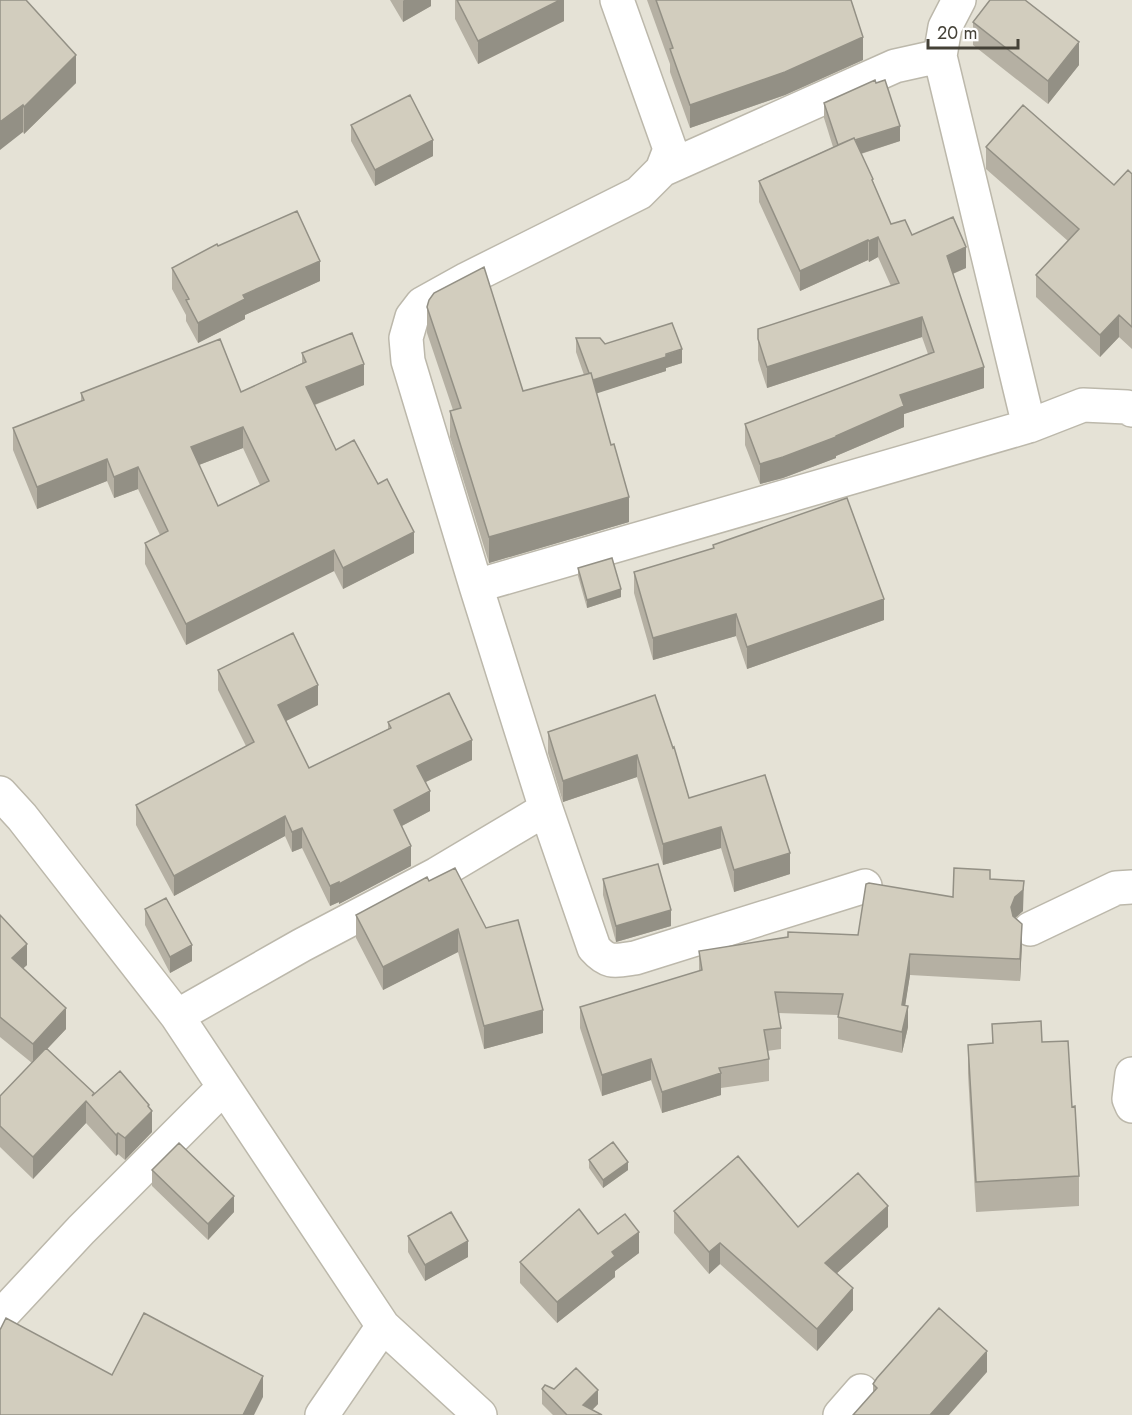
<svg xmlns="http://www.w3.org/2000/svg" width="1132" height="1415" font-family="Jost,sans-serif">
<rect width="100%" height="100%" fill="#f2f0e7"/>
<path fill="#e5e2d6" d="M0,0h1132v1415h-1132z"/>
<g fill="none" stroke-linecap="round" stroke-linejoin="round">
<g stroke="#bcb8ab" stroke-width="36">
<path id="minor" d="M617,0l53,149 -8,21
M959,0l-14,27 -5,29 89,370
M476,586l553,-160 54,-21 44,2 5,3
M0,793l22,24 155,199 206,310 97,89
M865,886l-230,72c-20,3 -27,6 -41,-10l-48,-139 -70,-223 -68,-225 -2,-23 6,-21 10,-13 45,-25 172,-86 23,-23 233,-104 45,-10
M1030,929l86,-41 16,-1
M177,1016l125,-71 135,-71 109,-65
M1132,1074l-3,25 3,7
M0,1317l81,-87 143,-143
M322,1415l61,-89
M840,1415l21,-24"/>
</g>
<use href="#minor" stroke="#fff" stroke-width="33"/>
</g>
<path fill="#b5b0a3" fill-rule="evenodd" d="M0,0l76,83 -52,51 -1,-2z
M390,0h41v6l-28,16z
M455,0h109v21l-86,43 -23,-45z
M647,0h204l12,60 -78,35 -95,33 -20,-56v-8z
M973,22l106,43 -31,39 -75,-59z
M824,103l76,38 -39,13 30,70 21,11 54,33 -13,6 31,114 -80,26v13l-68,29v2l-53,20 -23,6 -15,-39v-21l183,-70 -6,-17 -155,51 -9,-28v-31l133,-43 -13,-29 -9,5 -1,-2 -68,31 -41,-89v-21l74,-34 -9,-29z
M351,125l82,31 -58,30 -24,-45z
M986,147l128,38 18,-11v175l-13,-12 -19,20 -64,-60v-22l32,-34 -82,-72z
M218,246l102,35 -75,34v4l-47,24 -12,-22v-6l-14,-26v-21z
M427,307l96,84 61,-16 -8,-23v-14l29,6 77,19 -16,5v3l-70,22 33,129 -140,41 -39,-126v-26l3,-1 -26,-77z
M302,353l62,32 -49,20 21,45 78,103 -71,36 -9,-18 -148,74 -41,-81v-21l15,-8 -22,-46 -24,9 -7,-17 -70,28 -24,-59v-22l68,-27v-8l160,-1 61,-29zM243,448l17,37 -42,21 -19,-41z
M713,545l171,75 -137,49 -11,-33 -83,24 -19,-67v-21l79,-23z
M578,568l43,29 -34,11 -9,-32z
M218,670l100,35 -32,16 23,47 79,-39v-7l84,38 -46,22 4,29 -28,15 9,40 -72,38v-2l-9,4 -28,-58 -10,4 -7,-16 -111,60 -38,-71v-20l110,-59 -28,-56z
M655,695l34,103 101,76 -56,18 -13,-44 -58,17 -26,-88 -74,25 -15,-49v-21z
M603,879l68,47 -55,16 -13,-47z
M990,879l33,32 -8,7 7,27 -2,36 -110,-6 -5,30 3,22 -6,26 -64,-14v-24l-60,-2 3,15v21l-14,2 2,8v22l-48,7v7l-59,18 -11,-33 -49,16 -22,-68v-21l119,-36v-20l159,-16 95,-38z
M429,881l57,47 57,105 -59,16 -26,-97 -75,38 -27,-52v-23z
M145,909l47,52 -22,12 -25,-48z
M0,915l27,50 -4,3 43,61 -19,20 47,44 55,15 3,24 -27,28 -7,-6 -2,2 -30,-33 -53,56 -33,-32v-51l32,-33 -32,-26z
M992,1024l50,18 30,65 7,69v30l-103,6 -8,-138v-29l24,-2z
M589,1160l39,10 -25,18 -14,-20z
M152,1170l82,42 -26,28 -56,-54z
M674,1211l124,16h90l-51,46 16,37 -36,41 -97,-87 -11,10 -35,-41z
M598,1234l41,19 -24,18v6l-58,46 -37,-40v-21z
M408,1236l60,21 -43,24 -17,-29z
M987,1372l-114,21v-9z
M542,1389h12l44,15 -6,6 10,5h-49l-11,-11z"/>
<path fill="#939085" d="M404,0h27v6l-28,16v-21z
M560,0h4v21l-86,43v-23z
M863,37v23l-78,35 -95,33v-23z
M1079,42v23l-31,39v-23z
M76,55v28l-52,51v-27z
M23,105v27l-23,18v-28z
M900,126v15l-62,20v-15z
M433,140v16l-58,30v-16z
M878,237v20l-9,5v-21z
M868,240v20l-68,31v-20z
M966,247v21l-19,8v-20z
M320,261v20l-75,34v4l-47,24v-20l45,-28z
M1119,315v22l-19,20v-22z
M922,317v20l-155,51v-21z
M682,349v14l-16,5v3l-74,24v-15z
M364,364v21l-58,23v-21z
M984,367v21l-80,26v13l-68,29v2l-53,20 -23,6v-20l76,-28 64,-41z
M243,427v21l-52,20v-21z
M107,459v22l-70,28v-22z
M138,467v22l-24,9v-21z
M629,497v25l-140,41v-26z
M414,532v21l-71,36v-21z
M334,550v21l-148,74v-21z
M621,589v8l-34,11v-8z
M884,599v21l-137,49v-22z
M736,614v22l-83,24v-22z
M318,685v20l-40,20v-20z
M472,740v20l-55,26v-20z
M637,755v22l-74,25v-21z
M430,791v20l-36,19v-20z
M285,816v20l-111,60v-20z
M721,827v21l-58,17v-21z
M302,828v20l-10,4v-20z
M411,846v20l-72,38v-20z
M790,853v21l-56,18v-22z
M1024,881l-1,30 -8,7 -4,10v-21l4,-10z
M339,882v20l-9,4v-20z
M671,910v16l-55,16v-16z
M1022,924v21l-2,36v-22z
M458,929v23l-75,38v-23z
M27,944v21l-15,14v-21z
M192,945v16l-22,12v-16z
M910,954v21l-8,51v-21z
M908,1006v21l-6,26v-21z
M66,1008v21l-33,35v-20z
M543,1010v23l-59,16v-23z
M651,1059v21l-49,16v-21z
M721,1073v22l-59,18v-21z
M86,1101v22l-53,56v-22z
M149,1105v9l3,-3v21l-27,28v-22z
M118,1133v21l-2,2v-21z
M628,1162v8l-25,18v-8z
M234,1196v16l-26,28v-16z
M888,1206v21l-63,57v-21z
M639,1232v21l-24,18v6l-58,46v-21l55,-50z
M468,1241v16l-43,24v-16z
M720,1243v21l-11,10v-22z
M853,1288v22l-36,41v-22z
M987,1351v21l-38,43h-19z
M263,1376v21l-9,18h-11z
M598,1390v14l-11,11 -4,-10z"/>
<path fill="#d2cdbe" stroke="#939085" stroke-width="1.5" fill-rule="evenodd" d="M0,0h26l50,55 -52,52 -1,-2 -23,17z
M457,0h103l-82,41z
M656,0h195l12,37 -78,35 -95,33 -20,-56 3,-1z
M990,0h35l54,42 -31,39 -75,-59z
M875,80l1,3 9,-3 15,46 -45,14 -1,-2 -16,7 -14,-42z
M410,95l23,45 -58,30 -24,-45z
M1023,105l91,80 14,-15 4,4v153l-13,-12 -19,20 -64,-60 43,-46 -93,-82z
M854,138l19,41 -1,1 19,44 14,-4 7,15 41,-18 13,30 -19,9 37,111 -84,28 4,11 -68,30v1l-53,20 -23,7 -15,-40 189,-72 -12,-35 -155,50 -9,-28v-10l141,-46 -21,-46 -9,4 -1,-1 -68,31 -41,-90z
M297,211l23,50 -77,34 2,4 -47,24 -12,-23 3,-1 -17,-31 45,-24 1,2z
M484,267l39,124 68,-18 20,72 3,-1 15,53 -140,40 -39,-126 11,-3 -34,-101 2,-7 5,-7z
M672,323l10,26 -16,5v3l-73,23 -2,-7h-2l-13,-35h24l5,6z
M352,333l12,31 -58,23 30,63 18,-10 24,44 9,-5 27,53 -71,36 -9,-18 -148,74 -41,-81 23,-12 -30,-64 -24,10 -7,-18 -70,28 -24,-59 71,-28 -3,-7 139,-54 21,53 65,-30 -4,-9zM243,427l26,54 -51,25 -27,-59z
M847,498l37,101 -137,48 -11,-33 -83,24 -19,-66 80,-24 -1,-3z
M612,558l9,31 -34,11 -9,-32z
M293,633l25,52 -40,20 31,63 82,-40 -3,-6 61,-29 23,47 -55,26 13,25 -36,19 17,36 -72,38v-2l-9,4 -28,-58 -10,4 -7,-16 -111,60 -38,-71 118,-63 -36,-72z
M655,695l18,53 1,-1 15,51 76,-23 25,78 -56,17 -13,-43 -58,17 -26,-89 -74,26 -15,-49z
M658,864l13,46 -55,16 -13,-47z
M455,868l31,60 32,-8 25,90 -59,16 -26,-97 -75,38 -27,-52 71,-38 2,4z
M954,868l36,2v9l34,2 -1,9 -8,7 -4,10 2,9 9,8 -2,35 -110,-5 -8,51 6,1 -6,26 -64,-15 5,-23 -68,-2 6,36 -17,2 5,29 -50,9 2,5 -59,19 -11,-33 -49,16 -22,-68 122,-37 -3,-19 89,-14v-5l70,3 8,-51 3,-1 84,14z
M166,898l26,47 -22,12 -25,-48z
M0,915l27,29 -15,14 54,50 -33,36 -33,-27z
M1041,1021l1,21 26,-1 4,66 3,-1 4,70 -103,6 -8,-137 25,-2 -1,-19z
M46,1048l48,45 -2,3 28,-25 29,34 -1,1 4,5 -27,27 -7,-5 -2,2 -30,-34 -53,56 -33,-31v-30z
M613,1142l15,20 -25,18 -14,-20z
M179,1143l55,53 -26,28 -56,-54z
M738,1156l60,71 60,-54 30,33 -63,57 28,25 -36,41 -97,-86 -11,9 -35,-41z
M579,1209l19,25 27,-20 14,18 -27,20 3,4 -58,46 -37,-40z
M451,1212l17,29 -43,24 -17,-29z
M939,1308l48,43 -57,64h-77l24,-27 -4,-4 4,-6z
M144,1313l119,63 -20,39h-243v-85l6,-12 106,57z
M576,1368l22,22 -15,15 19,10h-35l-25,-26 3,-4 9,4z"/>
<path d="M928 39v9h90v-9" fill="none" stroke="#444137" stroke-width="3"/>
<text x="937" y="39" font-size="18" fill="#444137" stroke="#ffffff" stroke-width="4.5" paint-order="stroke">20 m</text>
</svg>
